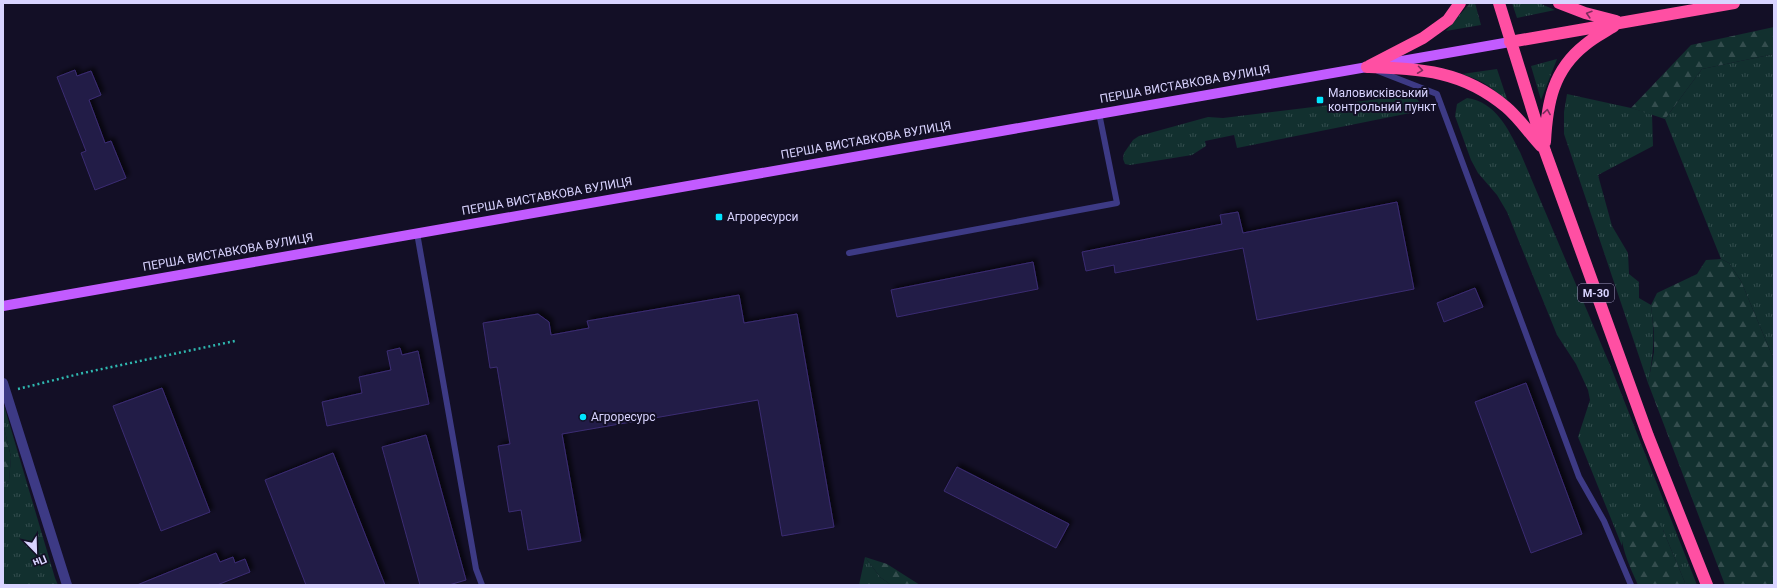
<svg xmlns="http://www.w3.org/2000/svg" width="1777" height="588" font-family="Roboto,sans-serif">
<defs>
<pattern id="grass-tufts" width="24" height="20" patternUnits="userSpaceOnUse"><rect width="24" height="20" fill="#12302f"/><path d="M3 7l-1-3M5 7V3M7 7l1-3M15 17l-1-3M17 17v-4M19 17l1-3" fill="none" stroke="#344d4e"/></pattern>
<pattern id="forest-firs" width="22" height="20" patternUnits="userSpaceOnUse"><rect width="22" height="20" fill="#12302f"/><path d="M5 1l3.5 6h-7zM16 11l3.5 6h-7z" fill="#344d4e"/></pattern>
<filter id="shadow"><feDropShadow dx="3.5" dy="-3.5" stdDeviation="2" flood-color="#0009"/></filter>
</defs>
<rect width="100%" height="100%" fill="#130f26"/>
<path fill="url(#grass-tufts)" d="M1470,3h5l6,22 -35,6z
M1512,3h27l16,7 -38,8z
M1774,54v306l-33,-79 -12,-18 -8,-4 -56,-140 37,-50z
M1557,59l-16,41 -10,-34z
M1497,69l12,36c-13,-16 -27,-25 -47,-31z
M1401,94c13,0 17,5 24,16l-188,38 -3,-13 -29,6 1,5 -14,9 -62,10 -5,-1 -2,-5 1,-6 9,-13 6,-4 69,-19 15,1 164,-20z
M1567,94l64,14 21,6 1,32 -55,29 14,51 16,27 1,21 10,8v16l12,7c4,32 3,47 -3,78l-84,-249v-22z
M1467,98c29,4 41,31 53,54l90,213 87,220h-11l-23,-55 -41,-4v20l-44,-109 12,-37 -2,-10 -12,-26 -19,-29 -50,-123 -10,-17 -19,-22 -7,-13 -16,-44 2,-12z
M3,402l52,176 3,7h-55v-101l6,-3 2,-24 -8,-34z
M865,557l15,20 11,8h-32z"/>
<path fill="url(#forest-firs)" d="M1774,27v27l-72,15 -37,50 -34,-11 60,-63z
M1721,259l8,4 12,18 33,79v225h-49l-77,-202 6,-31v-20l-3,-27 6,-12 40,-19 9,-14z
M3,423l8,34 -2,24 -6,3z
M1637,511h15l11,19 23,55h-48c-7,-16 -26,-53 -11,-68 2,-2 7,-4 10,-6z
M865,557l22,7 33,21h-29l-11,-8z"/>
<path fill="#241b47" stroke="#3b2d73" filter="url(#shadow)" d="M75,70l2,6 14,-5 10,24 -12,5 16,43 6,-2 15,37 -31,12 -14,-37 5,-2 -29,-74z
M1397,202l17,87 -157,31 -14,-72 -128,25 -1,-8 -28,6 -4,-19 140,-28 -2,-9 18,-3 5,21z
M1033,262l5,27 -141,28 -6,-27z
M1475,288l8,19 -39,15 -7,-19z
M739,295l5,28 53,-9 37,213 -52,9 -24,-136 -196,34 19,107 -53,9 -7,-40 -12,2 -11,-66 12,-2 -13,-77 -7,1 -7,-45 55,-9 11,8 2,13 38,-7 -2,-7z
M400,348l2,7 16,-4 11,53 -102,22 -5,-24 40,-9 -3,-16 32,-7 -4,-19z
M1526,383l56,151 -51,19 -56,-151z
M162,388l48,124 -49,19 -48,-125z
M426,435l40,145 -17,5h-29l-38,-138z
M333,453l52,132h-79l-41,-105z
M957,467l112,57 -13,24 -112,-57z
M216,553l4,9 13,-5 2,6 10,-4 5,13 -33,13h-80z"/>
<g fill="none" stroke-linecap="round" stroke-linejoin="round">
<path stroke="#2fb8b0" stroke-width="2.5" stroke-dasharray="2 3" stroke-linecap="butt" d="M18,389l65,-16 152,-32"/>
<path stroke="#3d3a85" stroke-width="6" d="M1378,71l59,23 142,383 25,44 27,64
M417,233l59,336 6,16
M849,253l268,-50 -18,-90"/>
<path stroke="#3d3a85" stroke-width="10" d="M3,383l64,202"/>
<path stroke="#c25bff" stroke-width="10" d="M3,306l1507,-264"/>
<path stroke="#ff4fa3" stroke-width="12" d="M1499,3l46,148 103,285 59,149
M1559,3l26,10 31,8
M1510,42l224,-39
M1369,66l54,-28 25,-18 12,-17
M1367,67c54,2 95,3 139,40 13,11 23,26 35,39
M1545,142c2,-39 8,-72 40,-97 9,-8 20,-13 29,-19"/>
</g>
<defs><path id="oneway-chevron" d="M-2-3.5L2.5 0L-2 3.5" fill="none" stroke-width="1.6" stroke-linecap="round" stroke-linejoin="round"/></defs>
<g stroke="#7d2c5e">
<use href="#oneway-chevron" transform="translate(1589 14) rotate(-163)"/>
<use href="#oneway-chevron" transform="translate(1420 70) rotate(8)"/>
<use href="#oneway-chevron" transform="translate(1547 112) rotate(-81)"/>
</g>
<g fill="#00e5ff" stroke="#130f26" stroke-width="1.5">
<rect x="1316" y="96" width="8" height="8" rx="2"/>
<rect x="715" y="213" width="8" height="8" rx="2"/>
<circle cx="583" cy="417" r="4"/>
</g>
<g text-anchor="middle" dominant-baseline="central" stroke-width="4" stroke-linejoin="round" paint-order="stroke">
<rect fill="#130f26" stroke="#9e99be" stroke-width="1" x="1578" y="284" width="36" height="18" rx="3"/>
<g font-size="11" font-weight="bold" fill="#d9d4ff">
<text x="1596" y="293">М-30</text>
</g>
<g font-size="12" fill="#d9d4ff" stroke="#130f26">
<text transform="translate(1185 84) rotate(-10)">ПЕРША ВИСТАВКОВА ВУЛИЦЯ</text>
<text transform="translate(866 140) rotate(-10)">ПЕРША ВИСТАВКОВА ВУЛИЦЯ</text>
<text transform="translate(547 196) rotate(-10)">ПЕРША ВИСТАВКОВА ВУЛИЦЯ</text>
<text transform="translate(228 252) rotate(-10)">ПЕРША ВИСТАВКОВА ВУЛИЦЯ</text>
</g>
<g font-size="12" fill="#d9d4ff" stroke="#130f26" text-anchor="start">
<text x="1328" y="93">Маловисківський<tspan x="1328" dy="14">контрольний пункт</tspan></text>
<text x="727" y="217">Агроресурси</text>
<text x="591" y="417">Агроресурс</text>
</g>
</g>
<rect width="1777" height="588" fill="none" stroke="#d9d4ff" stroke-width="8"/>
<g transform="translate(36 552) rotate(157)" stroke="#130f26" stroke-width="3" paint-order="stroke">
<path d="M0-3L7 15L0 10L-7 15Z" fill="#d9d4ff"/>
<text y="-6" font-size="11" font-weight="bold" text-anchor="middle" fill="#d9d4ff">Пн</text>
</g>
</svg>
